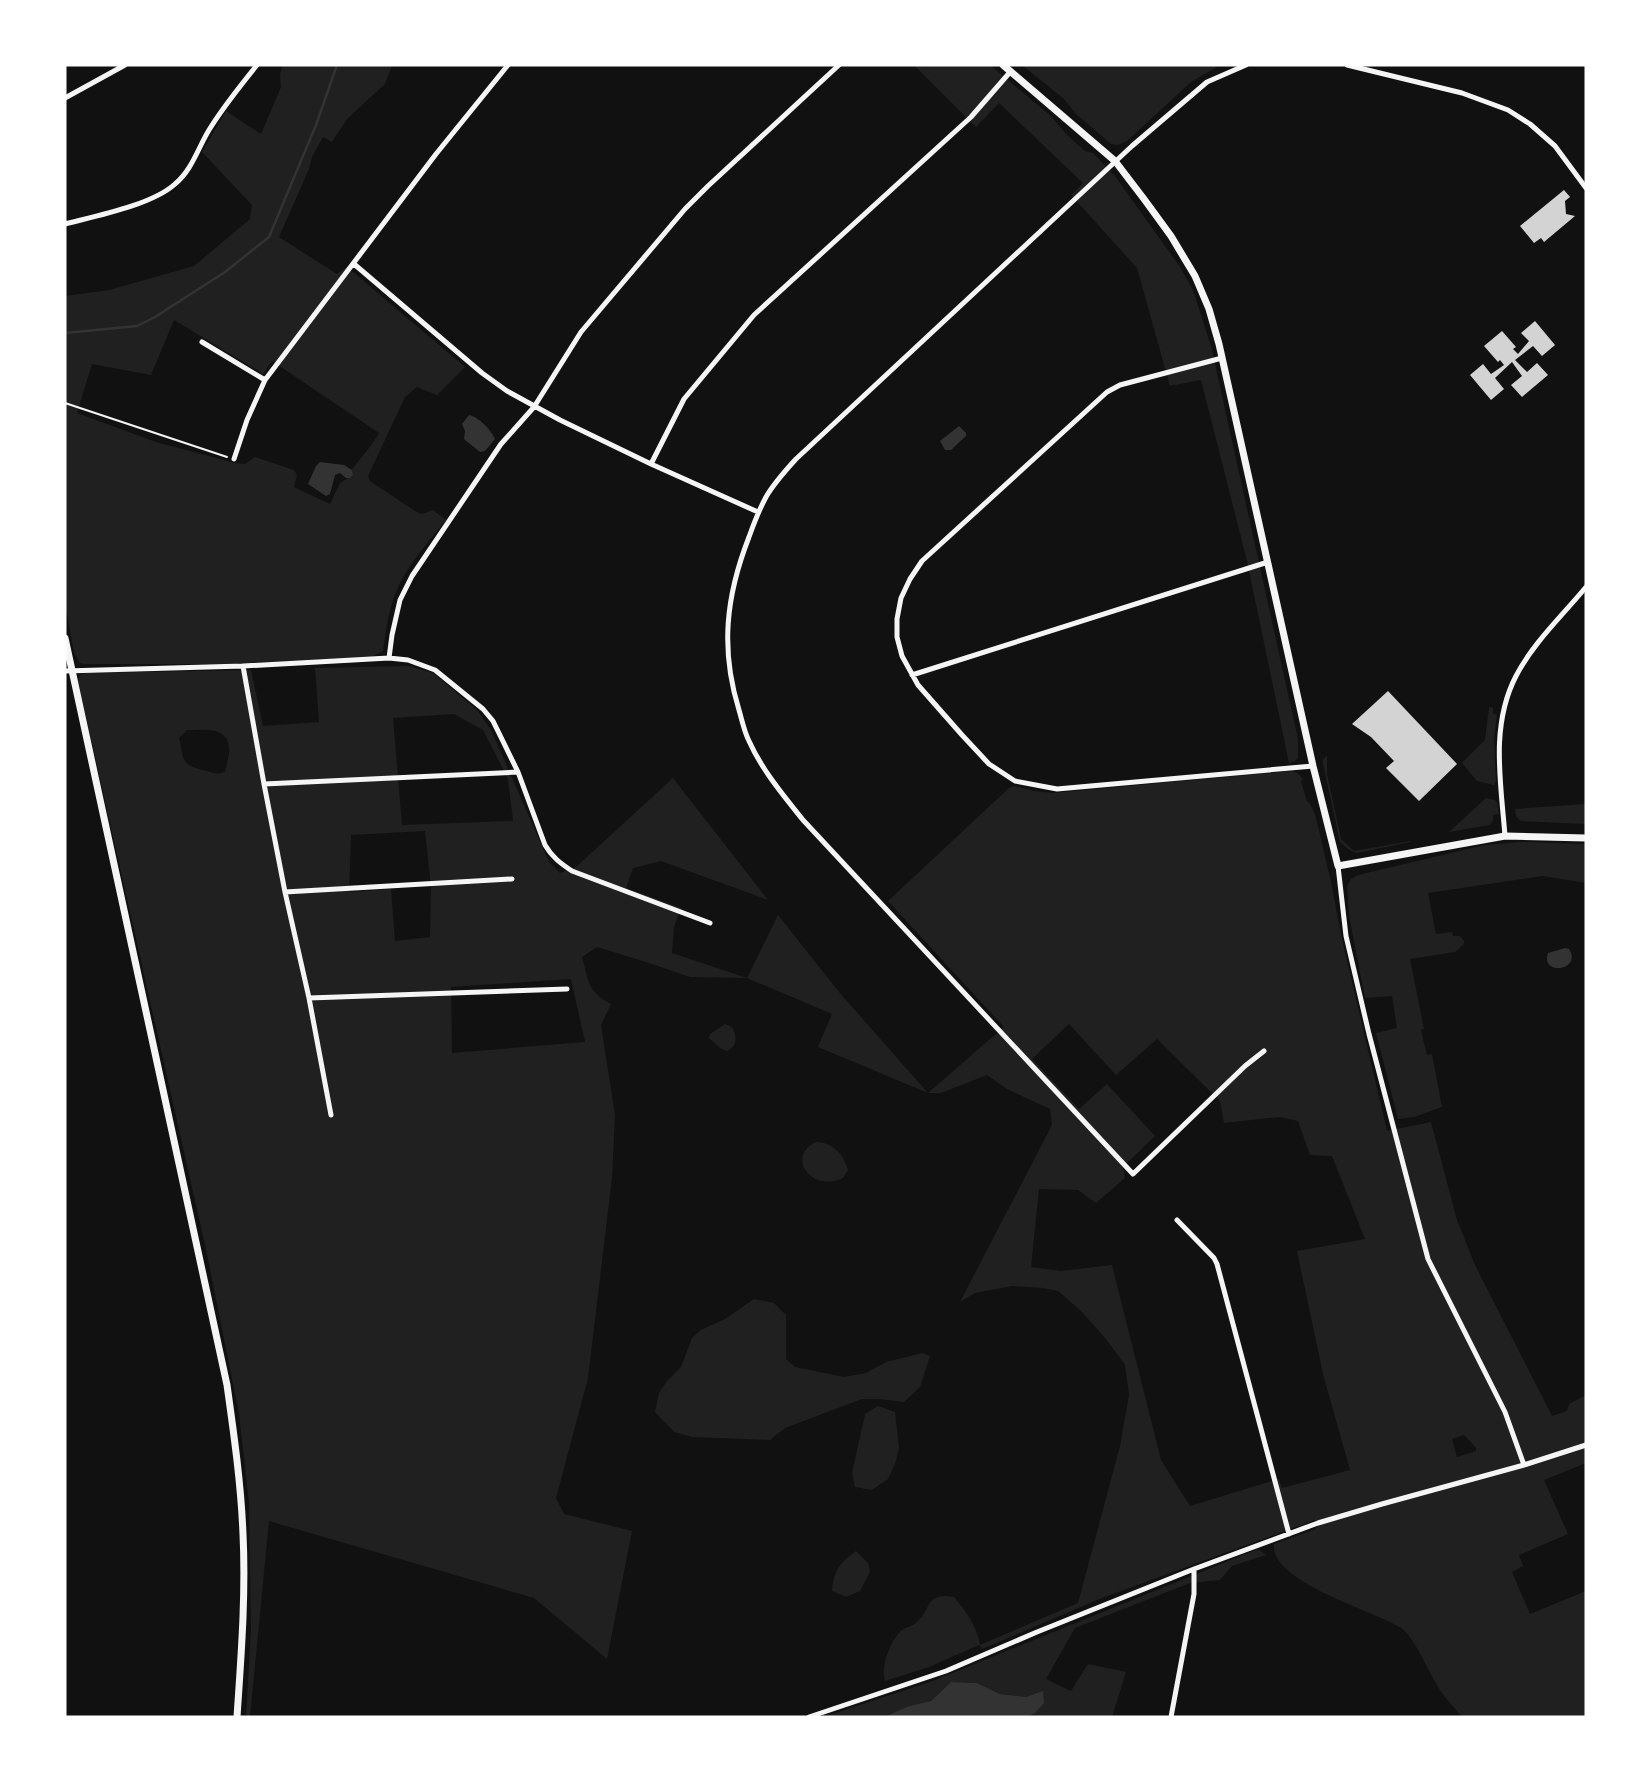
<svg xmlns="http://www.w3.org/2000/svg" width="1651" height="1782" font-family="'Crimson Pro',serif">
<rect width="100%" height="100%" fill="#111"/>
<path fill="#202020" fill-rule="evenodd" d="M283,65h109l-7,19 -38,35 -15,23 -9,-5 -11,20 -3,12 -30,68 58,37 10,-7 118,100 -28,28 -20,-8 -12,10 -37,79 2,5 45,30 7,3 11,-4 13,10c-18,23 -40,46 -50,72 -8,19 -10,40 -13,59l-11,6 -146,7h-142l-4,-1 -6,-10 -9,-50v-307l44,-6 85,-24 56,-47 2,-14 -50,-53 24,-41 35,23 20,-47 -1,-13zM174,320l89,54 9,-13 107,72c-8,14 -18,24 -27,37l1,5 -13,8 -10,21 -36,-17 3,-12 -3,-5 -39,-13 -10,7 -10,-1 -79,-21 -79,-29 15,-49 59,11z
M914,65h76l62,52 14,17 19,17 8,2 22,23 65,91 13,23 18,56 87,393v18l-3,4 -6,2 -42,-202 -46,-181 -31,6 -33,-118 -66,-73 12,-12 -84,-80 -23,24z
M1022,65h198l-29,17 -64,59 -9,4 -7,-1 -35,-30 -12,-15z
M409,666l24,7 44,37 14,20 58,132 11,11 16,-6 97,-89 95,122 -107,-39 -28,7 -7,20 55,20 -7,19 -2,26 75,25 31,-63 61,77 89,101 76,-66 -116,-126 121,-113 5,-2 21,5 18,2 238,-22c6,1 9,3 12,9l-2,1 6,21h2l6,12 16,68 11,57 45,192 44,-9 26,98 18,45 77,151 15,-5 2,-7 17,-9v68l-42,17 24,54 -49,21 4,11 -11,6 18,42 56,-23v126h-124c-8,-10 -17,-19 -24,-30 -9,-14 -24,-51 -37,-59 -26,-17 -132,-46 -127,-84l42,-15 2,-6 -3,-3 -213,78 -120,51 -3,-4 -50,22 -44,14c-5,-14 6,-42 17,-51 4,-3 11,-4 15,-8 15,-13 8,-30 37,-25 11,13 24,31 26,48l98,-42 42,-157 9,-51 -4,-30 -19,-26 -25,-28 -23,-20 -15,-3 -31,-2 -37,7 -15,9 92,-177 -2,-16 -43,-20 -20,-14 -46,18h-13l-110,-46 14,-33 -85,-36 -57,-1 -41,-14 -52,-16 -15,10c7,25 5,34 29,47l-10,21 14,90 -3,63 -24,200 -32,120 8,16 68,17 -25,128 -73,-61 -265,-77 -19,196h-4l5,-88 -2,-126 -10,-89 -32,-160 -129,-573 2,-6 6,-2 165,-3 12,56 56,-4 -4,-54zM454,714l29,16 25,49 5,42 -111,4 -9,-107zM187,730c16,0 42,-4 42,19 1,7 -3,16 -4,23 -8,3 -14,0 -22,-2 -23,-5 -19,-12 -24,-32zM425,831l6,56 -1,50 -35,4 -4,-52 -42,3 2,-57zM571,979l14,63 -133,11 -1,-66zM1069,1024l47,51 41,-36 63,62 4,22 56,-6 18,4 12,34 22,1 33,83 -68,12 26,123 27,96 -68,18 -3,-9 -89,27 -29,-46 -49,-195 -51,6 -30,-4 8,-78 39,1 18,13 29,-25 -2,-11 32,-31 -48,-52 -28,25 -47,-50zM1464,1435l12,13v3l-19,6 -5,-18z
M1489,707l4,1v6l4,1 -3,23 2,43 -2,4 -17,-4 -15,-18 23,-23z
M1327,756v18l14,65 13,12 56,-10v1l-53,11c-7,-2 -12,-6 -17,-11l-17,-78v-5z
M1486,798l9,2 2,3 2,11 -6,1v5l-3,5 -41,7z
M1586,804v20l-65,-3 -5,-5 -1,-7z
M1520,842l66,2v39l-43,-7 -115,17 8,41 16,-2 1,4h7l4,5v3l-9,8 -45,7 14,70 -3,1 6,25 5,-1 10,53 -28,10 -16,2 -22,-86 21,-5 -5,-32 -27,2 -16,-82 -2,-30 4,-7 7,-4 127,-30z
M725,1024l7,3c5,9 6,19 -5,24l-7,-3 -11,-10 1,-4z
M816,1142c18,1 27,12 32,28l-5,8c-33,15 -57,-22 -27,-36z
M754,1299l20,4 12,12v44l9,8 49,10 22,-4 20,-11 37,-9 7,3 -10,31 -16,15 -25,-3h-17l-77,29 -15,12 -78,-3 -18,-5 -19,-20 4,-19 8,-12 14,-14 11,-29 9,-8 24,-11z
M878,1406l17,6 4,36 -4,16 -7,15 -16,11 -17,-3 -3,-14 13,-59z
M1258,1549l8,6 -34,11 -12,14 -30,3 -115,45 -29,51 25,12 17,-27 38,8 -14,45h-86l8,-3 9,-22 -17,5 -26,-3 -23,-11 -26,-1 -20,19 -22,5 -25,11h-61l107,-35z
M856,1551l12,12 2,9 -10,19 -14,6 -14,-6c2,-22 8,-28 24,-40z"/>
<path fill="#333" d="M469,415c10,2 22,15 26,24l-10,12 -5,1 -16,-13 1,-8 -3,-7z
M959,426l7,7v3l-15,14h-6l-5,-9z
M320,462l24,3 8,5 1,5 -3,3h-4l-6,-5 -5,2 -5,19 -4,2 -18,-12 8,-18z
M1565,948l4,1c14,21 -29,28 -21,4z
M951,1682l26,1 23,11 26,3 17,-6 1,12 -10,11 -8,3h-142l25,-11 22,-5z"/>
<g fill="none" stroke-linecap="round" stroke-linejoin="round">
<path stroke="#333" stroke-width="2.5" d="M65,333l72,-7 18,-9 70,-45 44,-35 47,-112 21,-60"/>
</g>
<path fill="#d3d3d3" d="M1564,190l6,7 -5,4 1,13 9,2 -31,26 -3,-4 -7,5 -14,-17z
M1535,321l20,24 -13,11 -9,-10 -18,14 12,12 10,-9 11,12 -26,22 -11,-12 11,-9 -10,-14 -17,16 9,11 -13,11 -21,-25 13,-11 8,10 13,-9 -4,-5 -2,2 -14,-16 18,-15 14,16 -3,2 5,5 11,-13 -8,-8z
M1388,691l69,73 -38,37 -33,-33 8,-7 -23,-24 -19,-13z"/>
<g fill="none" stroke-linecap="round" stroke-linejoin="round">
<path stroke="#f5f5f5" stroke-width="2" d="M65,403l162,54"/>
<path stroke="#f5f5f5" stroke-width="5" d="M1246,65l-39,17 -75,64 -336,313c-11,12 -22,24 -30,38 -7,13 -12,26 -17,40 -23,59 -29,112 -10,173 3,10 5,21 10,31 13,29 34,54 54,79l330,354 112,-108 19,-15
M1347,65l115,28 46,17 22,14 25,22 31,42
M65,98l60,-33
M65,224c31,-8 87,-19 110,-40 17,-14 23,-36 34,-54 14,-23 31,-44 48,-65
M354,264l128,109 25,18 53,29 91,44 107,48
M202,342l63,38
M1222,358l-102,27 -13,7 -185,169 -12,18 -9,19 -4,21v18l5,19 16,29 44,50 27,29 26,17 42,8 256,-23
M234,459l13,-39 18,-40 171,-226 72,-89
M651,464l33,-65 70,-84 217,-198 40,-46
M389,658l3,-23 8,-35 12,-24 89,-132 33,-37 47,-75 104,-123 23,-23 131,-121
M243,666l21,118 21,108 24,106 22,117
M65,671l178,-5 146,-8 19,2 27,10 48,39 10,12 25,51 27,73c7,12 15,18 27,26l138,52
M912,675l356,-113
M264,784l254,-12
M1505,836c-4,-53 -15,-110 11,-160 17,-33 46,-60 70,-89
M1338,866l8,70 23,98 59,225 77,153 19,53
M285,892l227,-13
M309,998l258,-9
M1177,1220l37,38 3,6 72,270
M809,1717l137,-46 91,-39 157,-63 124,-46 64,-19 142,-39 62,-20
M1171,1717l23,-123v-25"/>
<path stroke="#f5f5f5" stroke-width="7" d="M1003,65l112,96 29,38 27,37 24,40 14,33 10,35 94,422 25,100 167,-30 81,2
M65,638l162,747c7,50 14,99 16,149 3,61 -2,123 -6,183"/>
</g>
<rect width="1651" height="1782" fill="none" stroke="#ffffff" stroke-width="133"/>
</svg>
